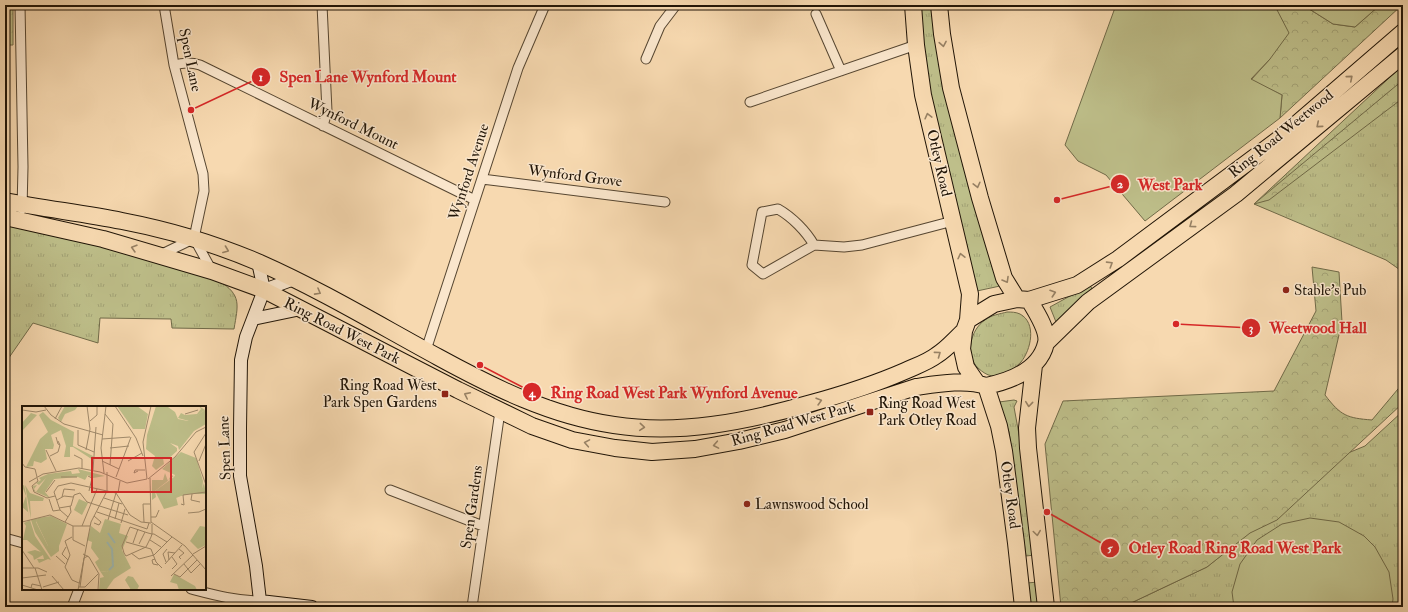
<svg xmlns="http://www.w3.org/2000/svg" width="1408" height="612" font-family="'IM FELL Double Pica',serif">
<defs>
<pattern id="grass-tufts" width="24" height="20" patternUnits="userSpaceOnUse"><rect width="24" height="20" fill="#bebf8a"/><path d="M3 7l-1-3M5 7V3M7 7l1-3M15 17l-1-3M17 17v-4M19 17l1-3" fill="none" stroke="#a3a376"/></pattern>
<pattern id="forest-crowns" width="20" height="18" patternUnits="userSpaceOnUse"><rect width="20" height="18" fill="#bebf8a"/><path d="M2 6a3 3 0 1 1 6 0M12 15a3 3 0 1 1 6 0" fill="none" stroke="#a3a376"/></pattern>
</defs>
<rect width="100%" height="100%" fill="#f7d9b0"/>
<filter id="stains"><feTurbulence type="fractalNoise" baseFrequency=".005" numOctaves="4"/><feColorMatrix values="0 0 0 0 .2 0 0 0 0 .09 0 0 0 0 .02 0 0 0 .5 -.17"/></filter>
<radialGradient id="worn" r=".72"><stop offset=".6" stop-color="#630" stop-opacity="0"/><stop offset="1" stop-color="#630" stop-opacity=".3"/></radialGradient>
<path fill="url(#grass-tufts)" stroke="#706a48" d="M918,5h15l67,281 -23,5 -52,-220z
M1403,65v207l-17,-12 -132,-56z
M5,225l98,22 116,34c23,14 19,24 15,48l-62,-1 -1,-9 -71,-1 -2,25 -65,-20 -27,39z
M1090,285l3,6 -18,14 -19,17 -6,-15z
M1007,312c4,0 9,0 13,2 17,9 11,36 1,48 -5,5 -9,8 -15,11 -12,5 -18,4 -28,-5 -13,-13 -8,-38 7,-48 6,-5 15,-6 22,-8z
M1014,400l3,1 -3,6 6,33 15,115 -9,1 -17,-124 -10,-30z
M1403,411v196h-270l-2,-4 76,-36 141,-114 17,-7z
M1038,582l2,25h-11l-2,-24z"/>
<path fill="url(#forest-crowns)" stroke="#706a48" d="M5,5h8v40h-7l-1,-4z
M1277,5h26l30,19 22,3 25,-22h22l-122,113 2,-23 -31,-15 19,-21 5,-53z
M1403,80v18l-134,102 -15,4z
M1312,267l27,5 3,50 -17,73c16,21 22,23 47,25l31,-37v20l-126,117 -27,13 -43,34 -76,36 2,4h-72l-16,-163 18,-43 211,-10 42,-80z"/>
<path fill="#bebf8a" stroke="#706a48" d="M1116,5h161l-2,1 14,27 -19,26 -19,20 31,16 -2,23 -135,103 -39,-46 -28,-14 -13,-16z
M1303,5h77l-25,22 -22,-3z
M1310,518l29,4 25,14 11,11 14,25 4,27 -1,8h-158l-2,-15 8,-28 17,-24 25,-16z"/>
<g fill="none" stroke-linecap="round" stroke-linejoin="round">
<g stroke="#564631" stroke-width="11">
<path id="street" d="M20,5l3,162 -1,42
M164,5l10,60 29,109 1,17 -10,47 18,33
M322,5l5,106 -4,15
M816,14l25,57
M646,59l14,-33 16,-21
M174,65c9,-2 16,-3 26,0l275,135
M750,102l166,-57
M482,179l183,23
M814,245l-51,29 -11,-9 10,-53 16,-3c14,8 28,22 36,36l30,2 18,-2 91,-24
M160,255l33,-16
M426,350l92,-282 27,-63
M390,490l93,36
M5,538l18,5
M191,589c23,6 45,12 69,12
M72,607l7,-18
M472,607l28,-196"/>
</g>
<g stroke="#211507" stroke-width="14">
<path id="secondary" d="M258,262l6,28 -18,47 -5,23 -1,68v48l16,90 4,35 -2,6
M264,290l30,-11
M253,319l48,-10
M260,601l52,6"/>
</g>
<g stroke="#211507" stroke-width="18">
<path id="highway" d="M913,5l3,40 7,50 47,199 -2,26
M939,5l3,29 9,54 29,110 24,80 13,21
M5,201c39,8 78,12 117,20 47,9 94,23 138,42 61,27 119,62 178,94 55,30 113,59 176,68 65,10 131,-3 194,-21 33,-9 65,-19 97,-33 11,-5 23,-9 32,-16 10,-6 18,-16 27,-24
M5,217l98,22 109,32 52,19 194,100 74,36 40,14 43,8 37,4 43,-3 44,-8 46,-11 131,-43c21,-3 50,-8 70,-1
M1047,342l41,-40 148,-108 167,-139
M1034,365l-7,63 1,20 18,159
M977,383l-11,-16 -4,-18 2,-18 4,-11 26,-16 23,-5 12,1 48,-15 41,-26 161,-120 124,-107
M986,386l13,40 5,25 12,92 7,64
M986,386c24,-5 54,-16 60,-43 3,-12 -11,-33 -17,-43"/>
</g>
<use href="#street" stroke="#fae6cc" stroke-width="9"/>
<use href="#secondary" stroke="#fae6cc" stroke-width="12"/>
<use href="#highway" stroke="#f7d9b0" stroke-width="16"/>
</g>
<defs><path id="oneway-chevron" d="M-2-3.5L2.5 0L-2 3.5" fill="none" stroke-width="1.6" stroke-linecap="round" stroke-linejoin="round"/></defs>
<g stroke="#978164">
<use href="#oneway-chevron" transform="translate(943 44) rotate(80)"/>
<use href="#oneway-chevron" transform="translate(1350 78) rotate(-41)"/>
<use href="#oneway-chevron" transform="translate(928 116) rotate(-104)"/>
<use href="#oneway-chevron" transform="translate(1319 125) rotate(140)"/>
<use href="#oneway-chevron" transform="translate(977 185) rotate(76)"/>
<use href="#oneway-chevron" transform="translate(1192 225) rotate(144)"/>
<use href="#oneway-chevron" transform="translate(134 248) rotate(-164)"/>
<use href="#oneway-chevron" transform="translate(226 250) rotate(21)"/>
<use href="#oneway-chevron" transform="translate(961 256) rotate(-103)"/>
<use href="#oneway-chevron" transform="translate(1110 264) rotate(-32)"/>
<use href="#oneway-chevron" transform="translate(1006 280) rotate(60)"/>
<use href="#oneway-chevron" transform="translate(318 292) rotate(29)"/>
<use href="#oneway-chevron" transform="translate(1053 293) rotate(-18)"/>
<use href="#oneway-chevron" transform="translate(938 354) rotate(-36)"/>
<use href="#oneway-chevron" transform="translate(467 395) rotate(-154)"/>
<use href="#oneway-chevron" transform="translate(819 401) rotate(-16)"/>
<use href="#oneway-chevron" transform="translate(1029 404) rotate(96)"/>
<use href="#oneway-chevron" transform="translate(642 427) rotate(5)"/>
<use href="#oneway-chevron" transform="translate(587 443) rotate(-170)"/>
<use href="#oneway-chevron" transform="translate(716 445) rotate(170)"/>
<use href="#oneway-chevron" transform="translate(1037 533) rotate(82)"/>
</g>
<g fill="#8f2418" stroke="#fae6cc" stroke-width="1.5">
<circle cx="1286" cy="290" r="4"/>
<rect x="441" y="390" width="8" height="8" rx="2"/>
<rect x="866" y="408" width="8" height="8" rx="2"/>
<circle cx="747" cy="504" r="4"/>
</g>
<g text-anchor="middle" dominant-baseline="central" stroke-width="3" stroke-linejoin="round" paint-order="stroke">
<g font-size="15" fill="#211507" stroke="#fae6cc">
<text transform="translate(190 60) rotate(78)">Spen Lane</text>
<text transform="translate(353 124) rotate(26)">Wynford Mount</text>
<text transform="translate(1281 134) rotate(-39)">Ring Road Weetwood</text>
<text transform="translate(939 163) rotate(77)">Otley Road</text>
<text transform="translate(469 172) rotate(-72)">Wynford Avenue</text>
<text transform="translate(575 176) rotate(7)">Wynford Grove</text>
<text transform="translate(342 331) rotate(27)">Ring Road West Park</text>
<text transform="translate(793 424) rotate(-16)">Ring Road West Park</text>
<text transform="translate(225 448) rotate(-92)">Spen Lane</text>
<text transform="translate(1010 495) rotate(82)">Otley Road</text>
<text transform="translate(472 507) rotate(-82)">Spen Gardens</text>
</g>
<g font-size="15" fill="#211507" stroke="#fae6cc" text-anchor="start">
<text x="1294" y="290">Stable's Pub</text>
<text x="437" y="385" text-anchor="end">Ring Road West<tspan x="437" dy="17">Park Spen Gardens</tspan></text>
<text x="878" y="403">Ring Road West<tspan x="878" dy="17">Park Otley Road</tspan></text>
<text x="755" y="504">Lawnswood School</text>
</g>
</g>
<g transform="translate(22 406)">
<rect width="184" height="184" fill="#f7d9b0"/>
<path d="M95,0h20l11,8 -3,15h-12zM159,46l15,6 7,23 -1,10 -26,6 2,8 -14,4 -9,-18 19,-14 1,-2 -13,-6zM56,63l27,7 -12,2 -5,-3 -3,5 -7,-3 -24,2 -9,13 5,6 -16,-7 -1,-5 4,-1 -3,4 2,3 10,-14 -7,7 -3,-2 5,-3 -2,-2 9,-4 23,-3 1,3 8,-1zM57,93l9,4 -6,12 -8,-5zM29,110l16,8 -8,22h-11l-12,-25 2,-3zM83,113l16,5 -2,9 9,3 -6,14 9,18 -19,12 5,-13 -10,5 -7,-1 -5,-9 4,-3 -8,-11 1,-6 -5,-2 4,-14 9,7zM178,120l6,1v18l-8,4 -8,-8z" fill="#bebf8a"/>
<path d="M43,0h13l-3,4 -10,4 -4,8 -3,-4zM177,0l6,4 -16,11 -11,-3 3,-5 4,2 12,-1 4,-5zM21,6l8,8 23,12 -1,14 20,10v4l-20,-13h-3v10h-6l2,-11 -5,-16 -10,5 3,10 -1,4h-8l2,10 -6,4 -7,-2 -1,5 -7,1 14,-28 8,-7 -9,-17zM9,7l6,2 -15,16v-8zM167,50l8,4 5,22 -14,-2 8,1 3,-9 -6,-3 1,-5 -5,-3zM143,67l3,8 3,-6 3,1 -19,15 1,6 -4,3v-20h11zM182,77l2,11h-20l-10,4 -2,-3 12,-4h15zM2,79l2,9 3,25 -1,-7 -6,-5 4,-11 -4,-10zM3,79l5,8 14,5 -1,3h-13l1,18zM16,112l-2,4 12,24h11v5l-8,6 -16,-25 -4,-12zM8,114l5,16 16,24 -3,-1 -9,4 -2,-4h7l-1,-4 -9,5 -1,-4 -6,-4 8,-2 6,2 -14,-12h-4l3,-14 -2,-3zM85,135l4,6 3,-2 -2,14 2,7 14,-3 2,5 -3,-4 -9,4v5l-12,17h-7l1,-12 4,-1 -4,-6 7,1 6,-5 -2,-7v-11zM152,168l21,12 2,4h-18l-2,-6 -7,-2z" fill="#bebf8a"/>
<path d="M134,0l12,1 7,5 3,7 10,2 17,-11 1,14 -12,7 -15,19 -1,-4 -8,-3 7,5v3l-9,8 -5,-1 1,6 -8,6 -4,-4 3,-10 -9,-7 1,-14zM114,4l10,6 -5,8 3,1 -1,4 -8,-2 1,-4 -4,2 -5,-8 3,-1 6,7h3l-7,-6zM154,53l6,2 -5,13 -7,-3zM163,54l9,4 -7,16 -9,-5 6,-11 7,3 -7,-4zM88,116l8,2 -1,5 -7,-1 8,2 -1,5 -9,-2zM106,170l5,1 6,9 -2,4h-6l-6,-10z" fill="#bebf8a"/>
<path fill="none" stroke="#9fb9b2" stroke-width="2" d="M86,127l7,10M85,136l5,7 1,17 -4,4"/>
<path fill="none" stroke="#a18b6c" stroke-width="1" d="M22,0l7,9 13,9 39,11M93,0l21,32 7,18M0,4l14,2 10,-2M83,8l8,10 -3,41M163,8l13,-4M33,13l7,-13M68,15l7,-6v-9M56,24v15l16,7M184,27l-12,19 12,33M34,31l2,7 2,1 -2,-4M80,33l28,-2M88,42l19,-2M24,44l10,21M64,44l4,-21 -3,-23M52,49l8,4v10M28,50l8,-4 2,-7M80,55l17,8M106,55l14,-8M177,55l7,-17M0,57l3,4 10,2 2,8M71,64l3,-43M116,65l-4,2 1,-3h10M82,67l-3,-25 5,-42M66,70l4,2 -3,13M39,71h16M94,71l15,-40M15,72l1,3 -6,5 2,6 13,6 8,-2M128,72l1,44 34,24 21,24M125,73l-4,-37 8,-36M126,73l27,-22 21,-25 10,-5M7,76l14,-8 36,-6 21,4 27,11 20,-4M24,86l9,-12M96,87l2,-12M170,88l-1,6 9,2M40,91l2,-8 11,1M82,92l18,6M27,93l4,12 7,-1M35,94l7,-4 9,1M159,98l3,1 -1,-10 23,-3M37,102l12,-2 3,-11 6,-2 7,9 41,13M75,106l50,17 2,-6M166,107l11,-1 7,-3M72,110l7,6 -2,3 -5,-2M46,111l-8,-7 -6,-18 4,-6 13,-3 45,10 14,22 11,7 10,1M129,111h5l3,-7M93,113l4,-16M86,114l8,-27M0,116l28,-7 23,11h17M43,116l6,-10 -1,-6M122,116l-1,-18h7M99,117l4,-14M130,118v10l-1,3 -5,10 -20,9 -2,-3 -2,-7 8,-19 18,6 4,1h2l13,8M51,120v14l12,6M60,120l15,-37M50,131l-7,4 5,14 -5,12 7,13 7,3M128,134l11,7M104,136l25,7 5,13 6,6M111,137l5,-14M117,138l6,-12M44,141l-4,7 6,6M157,143l5,4 -5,4 2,2M0,144l12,18M109,147l8,6 15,-4 18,-18M61,148l6,3 10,17 -1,16M171,148l13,-8M34,150l9,8M133,153l-3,1 1,4 5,1M147,154l-1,-8 7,1M144,156l-3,-8 4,-5M143,158l17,-19M162,158l7,9 9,-9M0,162h16l9,4M13,162l7,22M150,163l5,-5 -5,-7M152,168l6,3 17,-17M30,170l12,14M149,170l22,-21M0,172l24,-3M0,179l16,5M21,181l16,-5M57,181h6l13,-13M58,181l4,-29 4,-2M9,182l1,-4 9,2M56,184l13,-68 16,-31v-19"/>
<path fill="#d62828" fill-opacity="0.15" stroke="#d62828" stroke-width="2" d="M70,52h79v34h-79z"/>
<rect width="184" height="184" fill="none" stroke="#211507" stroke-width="2"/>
</g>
<path fill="none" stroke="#d62828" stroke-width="1.5" d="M191 110L261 77M1057 200L1120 184M1176 324L1251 328M480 365L532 392M1047 512L1110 548"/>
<g fill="#d62828" stroke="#fae6cc" stroke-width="1.5">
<circle cx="191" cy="110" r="4"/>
<circle cx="1057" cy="200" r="4"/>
<circle cx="1176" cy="324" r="4"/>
<circle cx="480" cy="365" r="4"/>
<circle cx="1047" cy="512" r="4"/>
<circle cx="261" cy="77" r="10"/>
<circle cx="1120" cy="184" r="10"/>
<circle cx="1251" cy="328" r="10"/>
<circle cx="532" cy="392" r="10"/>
<circle cx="1110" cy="548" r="10"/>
</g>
<g font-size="12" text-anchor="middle" font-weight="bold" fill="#fff">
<text x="261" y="81">1</text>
<text x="1120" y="188">2</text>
<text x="1251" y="332">3</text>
<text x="532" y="397">4</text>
<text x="1110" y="552">5</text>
</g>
<g font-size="16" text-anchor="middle" font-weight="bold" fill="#d62828" stroke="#fae6cc" stroke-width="3" stroke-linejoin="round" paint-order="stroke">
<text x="368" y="82">Spen Lane Wynford Mount</text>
<text x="1170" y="190">West Park</text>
<text x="1318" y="333">Weetwood Hall</text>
<text x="674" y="398">Ring Road West Park Wynford Avenue</text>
<text x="1235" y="553">Otley Road Ring Road West Park</text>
</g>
<rect width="1408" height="612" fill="none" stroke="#f7d9b0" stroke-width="20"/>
<rect x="6" y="6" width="1396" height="600" fill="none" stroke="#211507" stroke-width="2"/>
<rect x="10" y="10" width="1388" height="592" fill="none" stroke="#211507"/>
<rect width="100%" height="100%" filter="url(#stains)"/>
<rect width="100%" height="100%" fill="url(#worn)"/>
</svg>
